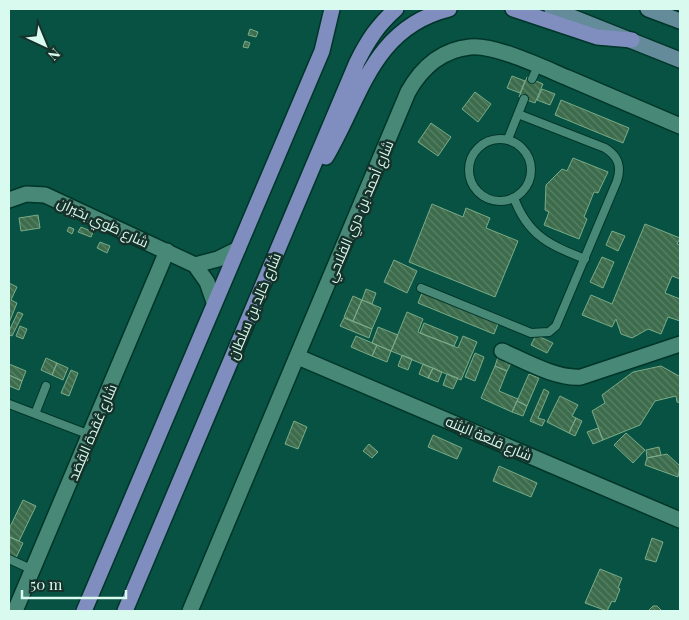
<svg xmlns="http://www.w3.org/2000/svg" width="689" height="620" font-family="'Playfair Display',Cairo,serif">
<defs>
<pattern id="building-back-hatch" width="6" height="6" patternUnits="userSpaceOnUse" patternTransform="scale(1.25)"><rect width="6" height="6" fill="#3d6c4c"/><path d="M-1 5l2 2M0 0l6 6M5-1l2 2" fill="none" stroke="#588266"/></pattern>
</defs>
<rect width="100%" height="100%" fill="#075242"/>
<path fill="url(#building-back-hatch)" stroke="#7bab88" d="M250,29l8,3 -2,5 -8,-2z
M245,41l5,2 -2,5 -5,-1z
M512,76l13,5 -5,12 -13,-5z
M527,77l16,7 -8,19 -16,-6z
M542,89l13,5 -5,11 -13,-5z
M475,92l16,12 -13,18 -16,-13z
M561,100l68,28 -6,15 -68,-28z
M431,123l20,14 -13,19 -20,-14z
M573,158l35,14 -10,21 -4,-1 -10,25 3,2 -8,20 -35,-14 5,-13 -4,-2 1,-25 16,-16 5,2z
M432,204l31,13 3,-9 24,10 -4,10 32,13 -23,56 -86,-35z
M38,215l2,13 -19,3 -2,-13z
M645,224l35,14 -3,6 3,1v34l-8,-3 -7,17 15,6v22l-12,-4 -7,17 -13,-5 -16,9 -11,-4 -5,-15 -4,8 -30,-12 9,-20 21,9z
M69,227l5,2 -2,5 -5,-3z
M81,227l12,5 -2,5 -13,-5z
M612,231l13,5 -7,15 -12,-6z
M100,242l10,4 -3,7 -10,-5z
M602,257l12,5 -11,26 -13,-6z
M394,260l23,11 -10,22 -23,-11z
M9,283l8,4 -6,13 6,3 -8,20z
M366,289l10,4 -4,11 -10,-4z
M422,293l76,31 -4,10 -76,-31z
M353,296l9,4 -9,21 -9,-4z
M362,300l19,8 -9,21 -19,-8z
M18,312l5,2 -11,22 -3,-1v-4z
M407,312l16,7 -5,13 2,1 38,15 5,-12 14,6 -16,38 -70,-29z
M344,318l28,11 -3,9 -29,-12z
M424,323l34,14 -4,9 -34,-13z
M20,326l7,3 -4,10 -7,-3z
M378,327l20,8 -7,16 -19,-8z
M536,335l17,8 -6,10 -16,-8z
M356,336l21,9 -5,11 -21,-9z
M377,345l14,6 -4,11 -15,-6z
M475,353l9,4 -9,24 -10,-4z
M402,355l10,4 -4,11 -10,-4z
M498,357l13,6 -4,8 -12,-5z
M46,358l11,5 -5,12 -11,-5z
M57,363l11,5 -5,12 -11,-5z
M9,364l17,7 -4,10 -13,-6z
M423,364l10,4 -5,10 -9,-4z
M495,366l12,5 -8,20 19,8 -6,13 -31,-14z
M661,366l18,10 1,-1v28l-3,-1 -1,-6 -21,5 -15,24 -37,15 -11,-29 13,-8 -3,-8 31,-23z
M433,368l9,4 -4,10 -10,-4z
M71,370l7,3 -9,23 -8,-3z
M447,374l11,4 -5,11 -10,-4z
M529,374l10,4 -12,28 -10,-5z
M9,375l13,6 -3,9 -10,-4z
M544,389l5,3 -11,26 7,2 -3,6 -12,-5z
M560,396l18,9 -6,11 4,2 -7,15 -22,-11z
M517,401l10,5 -4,10 -11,-4z
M576,418l6,3 -7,15 -6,-3z
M294,421l13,6 -9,22 -13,-5z
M598,428l5,12 -10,4 -6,-12z
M626,433l19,17 -12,13 -19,-18z
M433,435l29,13 -5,11 -29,-12z
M369,444l9,8 -6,6 -9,-7z
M659,447l2,8 -14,3 -1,-8z
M667,454l13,12 -2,11 -33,-12 2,-7z
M499,466l38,17 -6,14 -38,-16z
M23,500l13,6 -17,35 -10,-4v-8z
M10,537l13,6 -8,17 -6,-3z
M652,538l11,4 -7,20 -11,-3z
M600,569l22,9 -4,10 2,1 -5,13 -3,-1 -5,10 -22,-8z
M653,606h4l5,5h-14z"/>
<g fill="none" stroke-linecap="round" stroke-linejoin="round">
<g stroke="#003529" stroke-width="10">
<path id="lane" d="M532,79l6,-13
M469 170a31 31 0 1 1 62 0a31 31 0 1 1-62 0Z
M508,139l16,-40
M514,198c14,38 36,47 71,61
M421,288l110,45 18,-1 7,-6 61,-145c5,-15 1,-25 -12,-33l-87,-34
M9,404l81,31
M35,414l11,-28
M9,559l24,11"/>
</g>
<g stroke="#003529" stroke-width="18">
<path id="street" d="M9,200l17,-6 19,1 150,70 12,17 7,20
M195,265l23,-6 20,-10
M502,351c23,10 54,28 79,26l99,-33
M298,357l382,163
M15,611l152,-360
M190,611l218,-519c14,-25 33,-42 62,-45 24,-3 74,21 98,31 37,16 75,32 112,48"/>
</g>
<g stroke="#003529" stroke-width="18">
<path id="secondary" d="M552,9l128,51
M648,9l32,12"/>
</g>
<g stroke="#003529" stroke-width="18">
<path id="primary" d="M513,9l84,28 35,3
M326,157c35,-59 46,-129 123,-148
M84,611l238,-560 10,-42
M125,611l232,-549c11,-22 21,-37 39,-53"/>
</g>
<use href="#lane" stroke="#488876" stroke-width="8"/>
<use href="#street" stroke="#488876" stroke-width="15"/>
<use href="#secondary" stroke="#648b9a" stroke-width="15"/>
<use href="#primary" stroke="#808dbf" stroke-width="15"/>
</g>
<g text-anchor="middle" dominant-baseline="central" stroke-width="5" stroke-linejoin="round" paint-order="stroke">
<g font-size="14" fill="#d9faef" stroke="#17322a">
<text transform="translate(359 211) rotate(-67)">شارع أحمد بن دري الفلاحي</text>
<text transform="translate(103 222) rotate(25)">شارع طَوي بحَيران</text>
<text transform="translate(254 306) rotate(-67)">شارع خالِد بن سلطان</text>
<text transform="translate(92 432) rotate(-67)">شارع عُقدة القِصَد</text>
<text transform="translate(489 438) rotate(23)">شارع قلعة البثنه</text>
</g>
</g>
<rect width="689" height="620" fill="none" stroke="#d9faef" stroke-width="20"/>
<g transform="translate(45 45) rotate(136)" stroke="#17322a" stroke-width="4" paint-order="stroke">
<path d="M0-4L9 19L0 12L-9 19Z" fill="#d9faef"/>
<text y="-8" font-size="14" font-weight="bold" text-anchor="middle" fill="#d9faef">N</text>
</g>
<path d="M22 590v8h104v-8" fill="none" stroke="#d9faef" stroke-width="2.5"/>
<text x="30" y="590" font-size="15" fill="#d9faef" stroke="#17322a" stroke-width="4" paint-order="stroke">50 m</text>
</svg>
